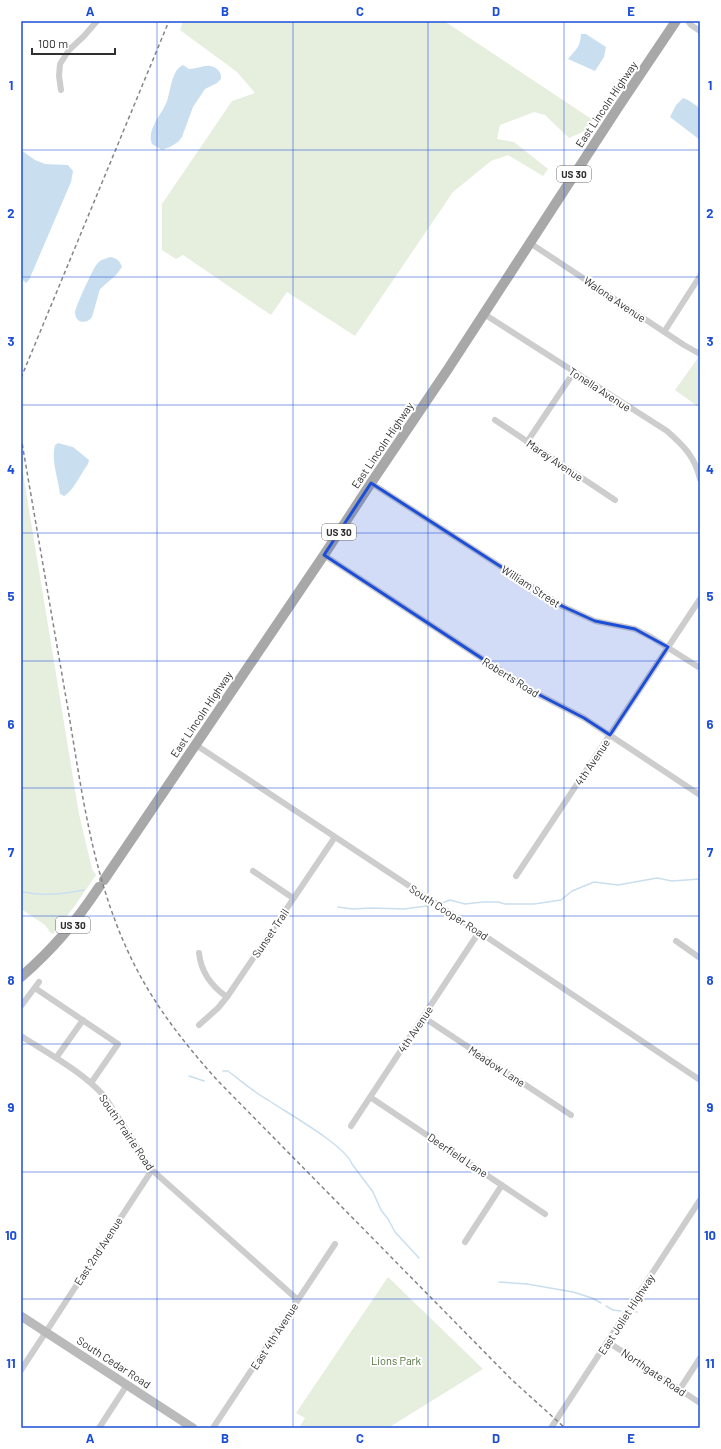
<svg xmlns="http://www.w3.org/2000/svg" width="721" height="1449" font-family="Barlow,sans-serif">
<rect width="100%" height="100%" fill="#fff"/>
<path fill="#e6eede" d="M183,21h261l149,99 -8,11 -16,7 -24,-23 -11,-3 -34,13 -3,14 17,3 34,27 -5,7 -35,-21 -17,6 -38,31 -98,144 -68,-44 -16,23 -88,-60 -7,4 -14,-9v-46l70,-103 23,-8 -18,-21 -57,-42z
M700,355v53l-25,-18z
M21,461l58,353 13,55 4,6 -20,29 -23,30 -3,-2 -5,-7 -24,-16z
M388,1277l95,92 -95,59h-89l6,-10 -9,-5z"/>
<path fill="#c9dfef" d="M581,34h5l20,13 -2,10 -9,14 -27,-12c8,-10 12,-11 13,-25z
M183,65l6,4c10,0 20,-8 29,1 3,3 3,5 3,9l-4,4 -12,6 -12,18 -11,30 -4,5 -8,5 -8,3 -10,-6c-6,-15 10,-29 15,-43 4,-11 4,-30 16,-36z
M683,98l5,2 12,8v32l-30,-23 6,-12z
M21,150l14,10 10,4 23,1 5,6 -2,11 -42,98 -3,3 -3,-3 -2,-16z
M110,257c7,1 10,4 12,10l-6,8 -16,14 -8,28c-6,8 -17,6 -17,-5 0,-4 18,-44 22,-48 3,-4 7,-5 13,-7z
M58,443l15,4 16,13 -1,4c-6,8 -16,29 -24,32l-4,-2c-2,-16 -9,-34 -5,-49z"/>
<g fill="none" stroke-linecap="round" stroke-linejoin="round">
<path stroke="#c9dfef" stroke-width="1.5" d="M21,891c20,6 43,3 63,-1
M442,903l8,-3 15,4 18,-2h15l7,2h29l27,-4 11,-9 22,-9 24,3 39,-7 15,3 28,-2
M338,907l15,2 18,-1 33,1 30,-4
M223,1071h5c13,10 26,21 40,29 19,13 77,45 84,64l21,28 8,18 7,9 7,13 24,26
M189,1076l15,5
M499,1282l28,2 46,8 19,6 9,5
M606,1306l7,4 8,1
M633,1311l4,1"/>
<path stroke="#cdcdcd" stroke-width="6" d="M688,21l3,4 9,6
M61,90l-2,-14 1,-12 9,-14 15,-14 13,-15
M530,243l154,102 16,9
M484,314l183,117c17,15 28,26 33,48
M664,332l36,-56
M495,420l120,80
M527,442l47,-70
M371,483l191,123 33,15 40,8 16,8 49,31
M324,555l206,135 54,28 116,77
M196,745l283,187 221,148
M253,871l40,27
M516,876l184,-277
M676,941l24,17
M199,953c2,19 12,33 28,44
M35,988l83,56 -27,39
M21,1006l18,-24
M423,1017l148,98
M199,1025l19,-17 9,-11 108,-160
M21,1036c28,18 62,36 84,61l47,73 146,130
M56,1058l27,-38
M370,1097l175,117
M351,1126l128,-194
M465,1242l37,-57
M608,1342l92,61
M21,1370l131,-200
M680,1389l20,-31
M99,1428l28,-43
M213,1428l122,-184
M551,1428l149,-228"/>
<path stroke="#bababa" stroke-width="9" d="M21,1316l172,112"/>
<path stroke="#a8a8a8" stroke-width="10" d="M104,880l220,-325 47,-72 77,-114 171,-263 57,-85
M21,977c33,-29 54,-54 78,-90"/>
<path stroke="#858585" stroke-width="1.5" stroke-dasharray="4 3" stroke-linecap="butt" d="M21,378l148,-357
M21,437c16,93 32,186 48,278 14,85 25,167 63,245 22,45 52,83 85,120l294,299 54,49"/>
</g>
<path fill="#1d4ed8" fill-opacity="0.2" stroke="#1d4ed8" stroke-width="3" stroke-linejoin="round" d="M371,483l191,123 33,15 40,8 33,18 -58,88 -26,-17 -54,-28 -206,-135z"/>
<path fill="none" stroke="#1d4ed8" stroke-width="1" stroke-opacity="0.55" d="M157,21v1407M293,21v1407M428,21v1407M564,21v1407M21,150h679M21,277h679M21,405h679M21,533h679M21,661h679M21,788h679M21,916h679M21,1044h679M21,1172h679M21,1299h679"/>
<g text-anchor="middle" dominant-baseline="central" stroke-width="4" stroke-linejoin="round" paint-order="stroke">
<g fill="#fff" stroke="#6e6e6e" stroke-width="1">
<rect x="557" y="166" width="34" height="16" rx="3"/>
<rect x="322" y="524" width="34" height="16" rx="3"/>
<rect x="56" y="917" width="34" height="16" rx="3"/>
</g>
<g font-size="10" font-weight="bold" fill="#303030">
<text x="574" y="174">US 30</text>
<text x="339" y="532">US 30</text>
<text x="73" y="925">US 30</text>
</g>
<g font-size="11" fill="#303030" stroke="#fff">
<text transform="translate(606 104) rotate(-56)">East Lincoln Highway</text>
<text transform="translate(615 299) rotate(34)">Walona Avenue</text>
<text transform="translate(600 389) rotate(33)">Tonella Avenue</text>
<text transform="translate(382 445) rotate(-56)">East Lincoln Highway</text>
<text transform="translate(555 460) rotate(34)">Maray Avenue</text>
<text transform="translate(531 586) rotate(33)">William Street</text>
<text transform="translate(511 677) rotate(32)">Roberts Road</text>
<text transform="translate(201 714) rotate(-56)">East Lincoln Highway</text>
<text transform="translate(592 762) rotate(-56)">4th Avenue</text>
<text transform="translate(449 912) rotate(33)">South Cooper Road</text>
<text transform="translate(270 933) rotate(-56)">Sunset Trail</text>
<text transform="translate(415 1029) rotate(-56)">4th Avenue</text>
<text transform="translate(497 1066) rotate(33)">Meadow Lane</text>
<text transform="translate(127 1132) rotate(56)">South Prairie Road</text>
<text transform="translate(458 1155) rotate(34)">Deerfield Lane</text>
<text transform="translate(98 1251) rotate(-57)">East 2nd Avenue</text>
<text transform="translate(626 1314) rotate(-57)">East Joliet Highway</text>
<text transform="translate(274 1336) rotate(-57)">East 4th Avenue</text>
<text transform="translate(114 1362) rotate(33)">South Cedar Road</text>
<text transform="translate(654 1372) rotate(34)">Northgate Road</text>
</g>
<g font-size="11" fill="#527039" stroke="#fff">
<text x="396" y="1360">Lions Park</text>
</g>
</g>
<rect width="721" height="1449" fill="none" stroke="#ffffff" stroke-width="44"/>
<path d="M32 48v6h83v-6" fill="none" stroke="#303030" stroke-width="2"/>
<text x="38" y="48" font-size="12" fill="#303030" stroke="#ffffff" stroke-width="3" paint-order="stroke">100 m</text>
<rect x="22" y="22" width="677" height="1405" fill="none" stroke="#1d4ed8" stroke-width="1.5"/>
<g font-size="13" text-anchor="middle" font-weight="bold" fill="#1d4ed8">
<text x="90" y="16">A</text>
<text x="225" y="16">B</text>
<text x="360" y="16">C</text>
<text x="496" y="16">D</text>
<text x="631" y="16">E</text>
<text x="11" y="90">1</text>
<text x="710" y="90">1</text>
<text x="11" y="218">2</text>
<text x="710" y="218">2</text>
<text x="11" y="346">3</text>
<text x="710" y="346">3</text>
<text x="11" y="474">4</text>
<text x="710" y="474">4</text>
<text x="11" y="601">5</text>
<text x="710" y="601">5</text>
<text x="11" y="729">6</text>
<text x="710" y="729">6</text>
<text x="11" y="857">7</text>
<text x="710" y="857">7</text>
<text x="11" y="985">8</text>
<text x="710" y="985">8</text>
<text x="11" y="1112">9</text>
<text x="710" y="1112">9</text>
<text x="11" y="1240">10</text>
<text x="710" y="1240">10</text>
<text x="11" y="1368">11</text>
<text x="710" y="1368">11</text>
<text x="90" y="1443">A</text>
<text x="225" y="1443">B</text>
<text x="360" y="1443">C</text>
<text x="496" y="1443">D</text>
<text x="631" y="1443">E</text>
</g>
</svg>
